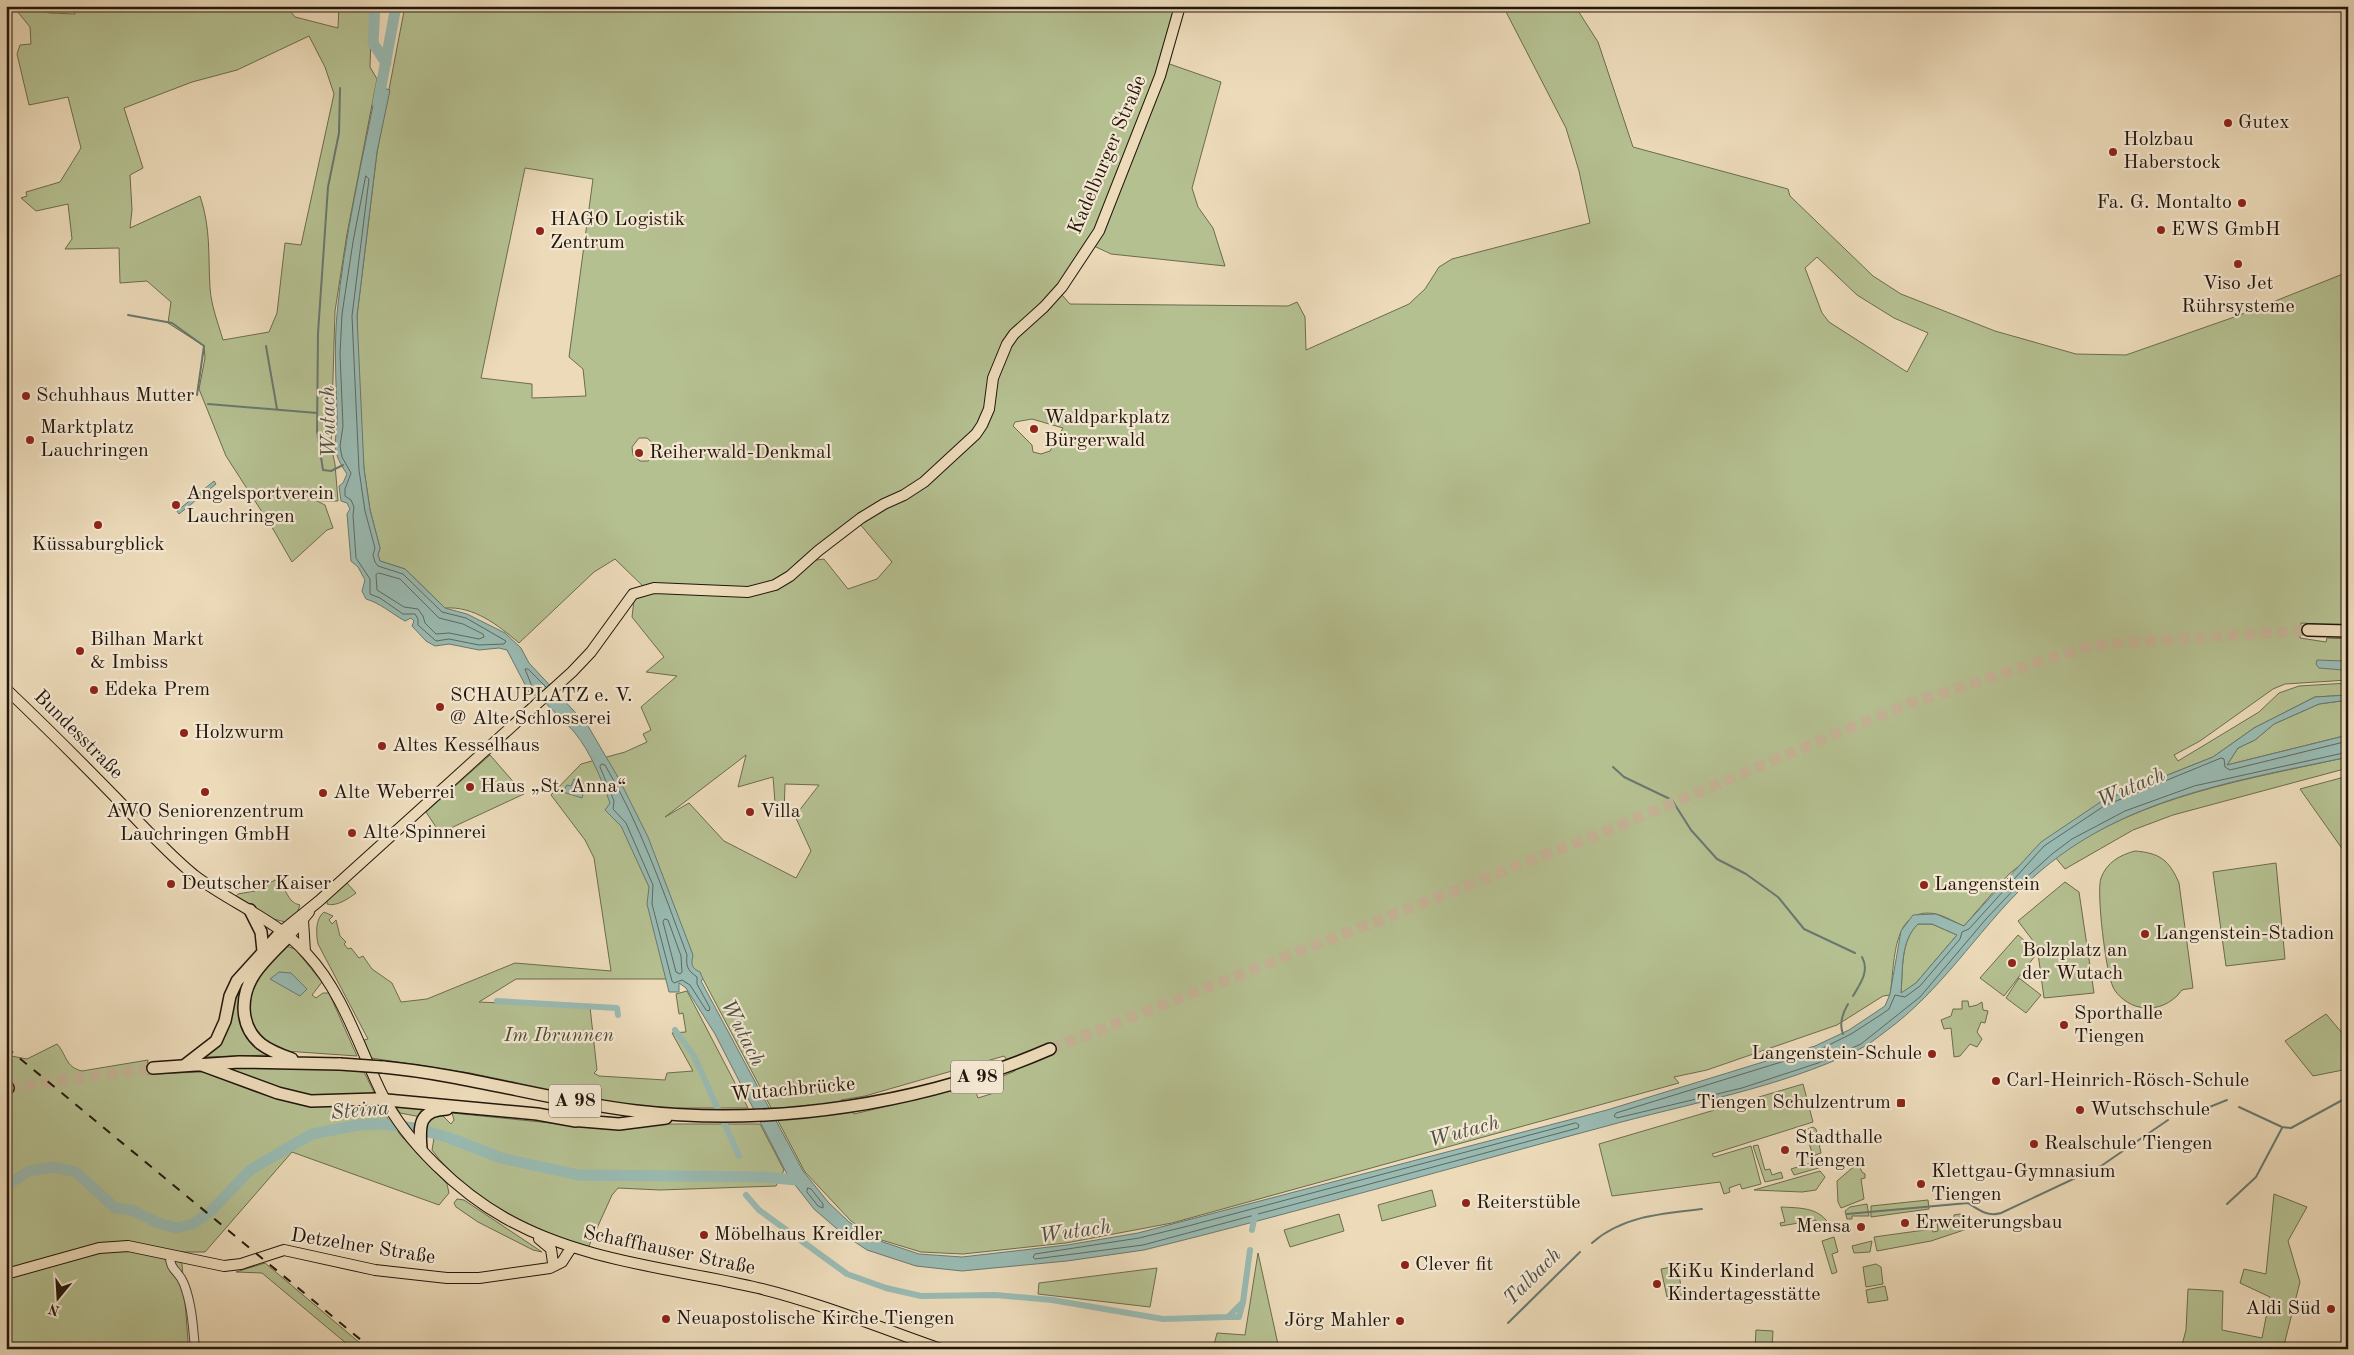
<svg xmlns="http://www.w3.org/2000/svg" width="2354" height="1355" font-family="'Old Standard TT',serif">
<rect width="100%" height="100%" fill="#ecdab9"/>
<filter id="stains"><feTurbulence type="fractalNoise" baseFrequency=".004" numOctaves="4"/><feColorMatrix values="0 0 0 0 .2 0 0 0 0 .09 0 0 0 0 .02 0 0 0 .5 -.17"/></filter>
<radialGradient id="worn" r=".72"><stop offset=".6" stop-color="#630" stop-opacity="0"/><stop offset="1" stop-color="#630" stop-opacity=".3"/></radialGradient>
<path fill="#b5c091" stroke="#6c6b4e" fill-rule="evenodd" d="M25,6l25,7 25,1 -2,-8h213l9,11 43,11 1,-22h33l-2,61 7,12 -30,155 -12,77 -4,135 4,18 3,37h-21l8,4 8,23 -6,2 -35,32 -19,-33 -47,-73 -27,-67 6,-31 -1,-12 -36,-23 3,-21 -24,-21 -27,2 -1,-35 -54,1 7,-10 -4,-35 -32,7 -15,-13 6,-2 -1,-4 34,-10 21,-34 -13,-51 -39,8 -12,-51 3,-9 11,-1 -1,-17 -13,-16zM309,36l16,31 9,27 -33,151 -16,-2 -8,70 -8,19 -46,8c-5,-17 -12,-35 -13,-52 -2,-34 1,-59 -10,-92l-70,32 2,-18 -2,-35 13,-7 -19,-60 68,-26 45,-12z
M405,6h772l-16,55 60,21 -29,106 6,19 15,21 12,38 -114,-12 -17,-8 -35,48 3,1 8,9 218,2 9,-4 8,15 1,33 103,-46 16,-15 14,-22 13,-8 138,-36 -11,-52 -13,-43 -63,-122h72l23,36 35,105 155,42 2,7 83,80 28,18 94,37 81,23 50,1 114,-40 108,-43v347l-3,7 -44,-3 -1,15 26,4 1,-4 21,1v41l-63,4 -12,5 -73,52 -26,14 4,6 81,-49 20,-19 20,-7 49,-3v12l-33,2 -61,31 -41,29 -111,44 -93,73 -45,52c-8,-3 -19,-10 -28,-12 -45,-9 -41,51 -46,81l-7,1 -46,29 -130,45 -33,7 5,6 -507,140 -106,20 -103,11 -42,-2 -46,-14 -24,-17 -46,-49 -102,-193h-187l-37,23 111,5 7,63 -3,3 5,3 66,4 2,-7 26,-2 -21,-38 14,-1 -3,-19 -4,1 -3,-20 11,-3 61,117h-70l-1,1 -64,-6 -143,-30 -99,-15 -7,-18 4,-1 -50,-95c-2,-10 -3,-25 6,-32l9,4 -4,4 3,4 4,-4 4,16 6,6 -2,2 4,5 3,-1 8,10 4,-2 9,13 20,14 9,19 26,-3 88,-36 96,8 -17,-113 -9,-18 -34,-45 30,-31 44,-12 22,-10 -4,-8 8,-4 -10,-23 36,-31 -31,-4 18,-15 -32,-40 2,-17 15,-8 -34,-33 -21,13 -75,71c-21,-18 -45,-37 -74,-35l-40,-39 -25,-8 -2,-6 2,-7 -10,-38 -6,-41 -5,-64 -2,-89 20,-164zM525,168l68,11 -24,178 14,12 3,27 -54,2v-14l-51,-6zM1817,257l40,38 37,23 34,15 -21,39 -78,-50 -7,-9 -17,-45zM1032,419l31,9 -13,23 -9,3 -8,-2 -1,-7 -19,-19 2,-4zM639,438h8l8,7 -1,10 -6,6h-8l-7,-6 -1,-8zM854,517l38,45 -15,17 -29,10 -24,-30 -28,4zM746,755l-8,32 35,-10 3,38 8,-1 1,-30 34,1 -24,31 16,35 -15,27 -72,-37 -35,-38 -24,14zM1004,1056l11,15 -14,6 -8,11 1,5 -16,5 -2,-6 -9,-5 -113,27 -13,-14 24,-4z
M2348,700v35l-121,30 11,-17 17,-8 19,-16 45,-20z
M490,755l34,39 -84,39 -14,-21z
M2348,757v11l-175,47 -40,15 -68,39 -10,-12c89,-62 189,-77 293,-100z
M2348,776v81l-48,-68z
M2135,851c25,2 34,9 44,32l14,105c-3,1 -9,1 -11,2 -2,2 -3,4 -5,6 -11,10 -23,14 -38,11 -10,-2 -22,-11 -26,-20 -7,-14 -17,-95 -12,-109 6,-16 19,-23 34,-27z
M2276,863l9,96 -59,7 -13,-94z
M275,880c12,5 11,23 25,25l-3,8 -12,9 -11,-3 -38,-23 2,-2 17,-3z
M346,882l10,11c-8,6 -20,14 -29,11v-4z
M2065,882l14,10 15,101 -50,5 -7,-52 -19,-25z
M1918,924h14l25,11 -41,48 -15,11c2,-24 -1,-53 17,-70z
M2018,935l15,13 2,8 -31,40 -24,-18z
M286,946l9,3 27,33 -10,13 4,3 7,-5h6l28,63 -72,-5 -15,-5 -17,-17 -6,-27 8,-23z
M255,963l-15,39 30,53 -67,2 32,-63z
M2019,978l22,17 -15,18 -20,-15z
M1962,1001h6l1,6 8,-2 5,-3 1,8 5,1 -3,12 -4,-1 -4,10 5,7 -5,8 -7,-3 -10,12 -6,1 -3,-29 -7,1 -3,-9 10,-4 2,-7h9z
M2326,1014l22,26v29l-35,7 -28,-35z
M57,1044c10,11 8,23 25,27l66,-11 -1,14 56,-2 11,2 44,16 118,13 26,34 45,47 2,9 -10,12 -147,-53 -87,100h-24l7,88 -1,9h-181v-254l4,-1 -4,-11v-28l21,4z
M226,1068h102l36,4 11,22c-25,1 -51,4 -75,-1 -25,-5 -48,-18 -74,-23z
M1803,1084l10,38 -101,32 2,3 37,-11 10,38 -19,5 -2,-5 -11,4 1,4 -6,2 -4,-12 -108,14 -13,-52z
M396,1106l37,2 -12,9 -21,-4z
M452,1113l148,15 64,-4h96l24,46 -8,16 -116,4 -42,-2 -6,7 -24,53c-58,-21 -118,-47 -156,-98l2,-12 -10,-3c0,-12 6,-17 17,-21l10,10 3,-4z
M1813,1127l3,2 5,24 -8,3 -8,-26z
M1758,1145l7,25 5,-1 2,6 9,-3 2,6 -18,4 -12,-36z
M1820,1160l2,7 -28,8 -3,-6z
M1858,1163l4,9 3,2v4l-4,1 3,20 -23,9 -3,-6 -1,-21z
M1820,1171l5,6 -9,13 -14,2 -48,-2z
M1432,1190l4,16 -54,15 -4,-16z
M2274,1194l33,13 -19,34 12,41 -17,67h-107l6,-4 4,-15 2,-41 35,2 -1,39 40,8 8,-41 -30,-14 4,-14 22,5z
M457,1199l7,1 78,52 -9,-2 -55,-28 -22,-15 -2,-4z
M1928,1200l1,9 -58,8v-11z
M1867,1204l2,12h-17v3h-5l-2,-8 5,-4z
M1781,1207c19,1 42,0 50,22l-11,3 -4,-12 -35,6 -1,-3 5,-1z
M1339,1214l5,17 -54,16 -6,-17z
M1960,1214l5,2 2,13 -36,12 -54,10 -3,-14 58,-8 1,3 5,-1 -1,-9 17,-2v-5z
M1834,1237l4,15 -6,2 5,18 -5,2 -10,-33z
M1872,1241l-2,11 -16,1 -2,-7z
M1258,1253l21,96h-66l4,-16 28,2z
M265,1263l102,86h-14l-91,-76 -26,-1z
M1876,1264l5,3 2,17 -17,3 -3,-20z
M1678,1266l4,29 -15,2 -6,-28z
M1157,1268l-7,39 -112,-13 1,-11z
M1885,1286l3,14 -20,3 -2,-13z
M1756,1330l17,1 -1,18h-17z"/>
<path fill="#99bab2" stroke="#69786f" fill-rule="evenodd" d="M377,86l13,4 -13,62 -20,164 7,153 6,41 10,38 -2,7 2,6 25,8 40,39 22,6 38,19 16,15 8,15 59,63 31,53 29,58 45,118c-2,9 -2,13 7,17l3,7 -2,2 102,190 25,31 21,20 25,17 45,15 43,3 105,-12 71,-12 469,-123 208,-64 34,-16 36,-24 5,-12 11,-63 12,-16 23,-1 28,12 77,-84 61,-41 111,-44 41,-29 61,-31 33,-2v5l-29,4 -45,20 -19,16 -17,8 -11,17 121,-30v22c-117,25 -235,42 -324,129 -48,47 -83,105 -138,145 -9,7 -18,14 -28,19 -81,39 -169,53 -255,77 -153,41 -305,85 -459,123l-77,11 -105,10 -46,-5 -49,-16 -24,-16 -29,-25 -26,-33 -73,-142 -29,-46 -7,-5v9h-10l-22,-88 2,-17 -28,-61 -16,-16 5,-7c-9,-25 -19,-50 -35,-70 -11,-14 -25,-23 -35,-37l-10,-2 -23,-44 -8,-2 -20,2 -30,-6 -14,2 -9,-5 -14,-15 2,-5 -3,-3 -6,3c-14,-8 -25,-18 -39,-22l-4,-8 3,-11 -7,-13 -7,-6 -4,-47 3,-5 -3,-6 -6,-2 -2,-15 4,-3 4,-9c-19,-27 -9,-33 -10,-61 -1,-33 -3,-66 0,-99 7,-76 25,-153 40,-228zM1918,924h14l25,11 -41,48 -15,10c2,-23 -1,-52 17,-69z
M214,481l2,3 -37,30 -2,-3z
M2317,660l27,1 3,4 -4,5 -24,-2 -3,-4z
M574,779l9,4 -4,9 4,3 -1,3 -19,-6 4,-7 4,1z
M279,972l12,1 16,16 -7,7 -30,-17z"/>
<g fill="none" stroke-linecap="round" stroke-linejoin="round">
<path stroke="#5e685e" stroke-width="1" d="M366,176l3,3 -17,137 7,154 6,41 10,37 -2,7 2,7 3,4 25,8 39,38 24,6 40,23 -2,3 -25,1 -30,-6 -13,2 -18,-16v-6l-3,-5h-12l-23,-16 -10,-4v-15l-14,-21 -3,-43 1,-8 -3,-7 -6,-4v-7l6,-16 -9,-16 -2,-11 3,-20 -3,-72 2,-40 11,-72z
M379,573l21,6 39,39 24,6 20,10 1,3 -5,2 -30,-6 -13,1 -11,-11 -2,-7 -5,-7 -14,-2 -27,-17 -1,-15z
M542,691l-9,-2 -8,-20h3l18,18
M2348,741l-118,29 -5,-3 -1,-8 -3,-1 -117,48 -60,40 -75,83 -7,3 -2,7 -40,47 -15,11 -10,-2 -6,14 -7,5 -31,20 -34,17 -201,62 -2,3 3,2 125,-30 76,-25 43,-19 59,-47 66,-78 34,-36 32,-29 20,-15 53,-28 69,-25 154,-34
M602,764l3,1c35,59 58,125 82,190 -1,11 0,15 10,22v7l13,24 -1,3 -3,-1 -16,-25 -8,-5 -8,3 -2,-2 -20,-77 1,-19 -27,-62 -13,-14 1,-8 -14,-34z
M665,919l3,1 13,36 1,16 -2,2 -4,-2 -13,-50z
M1576,1123l3,2 -1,3 -435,117 -108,14 -2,-2 2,-3 104,-16 49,-12z
M808,1188l3,1 12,15v4l-5,-2 -11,-14z"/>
<path stroke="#69786f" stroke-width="2" d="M340,88l-1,45 -11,54 -10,146 -1,98 6,39 8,1 12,-6
M128,315l44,8 32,23 -7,49
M266,346l11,63
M208,404l109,9
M1613,767l11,10 48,23 19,30 26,29 29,15 32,23 26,32 51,24
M1853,996c7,-12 17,-25 9,-39
M1843,1034c-4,-10 -1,-20 5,-30
M2239,1107l43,20 9,1 57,-31
M2189,1111l13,-1 25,-10
M2227,1204l29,-27 26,-49
M1847,1214l121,-11c11,7 19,14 33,10l100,-47 67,-46
M1592,1243c30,-27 72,-30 110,-34
M1508,1323l72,-71"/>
<path stroke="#99bab2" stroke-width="6" d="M497,1001l120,7 1,7
M675,1030l19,26 45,100
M746,1195l13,15 88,64 39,14 35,8 74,-1 57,5 111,19 65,-2 15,-15 7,-52
M1252,1230l3,-16
M1228,1317h11l4,-15"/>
<path stroke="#99bab2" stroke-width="11" d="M375,6l-2,37 13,20
M378,103l18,-97
M6,1186l23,-15 25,-4 22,5 39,36 17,2 26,13 18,5 17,-4 18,-13 39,-41 62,-36 47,-9 24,-1 31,4 33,9 54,21 78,17 186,2 31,3"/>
<path stroke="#c4b396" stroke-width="11" stroke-dasharray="11 5.5" stroke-linecap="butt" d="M1050,1049l554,-217 303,-128 186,-59 215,-15
M8,1088l145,-20"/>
<g stroke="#544736" stroke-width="10">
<path id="minor" d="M170,1254c-1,17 9,16 14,30 8,21 9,43 11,65"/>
</g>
<g stroke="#22160b" stroke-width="12">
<path id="major" d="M6,689c38,36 75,73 111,110 25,26 49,53 77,76 36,28 82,44 113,79 37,40 52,94 76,142 24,47 76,96 122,122 78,44 168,50 253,70 62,15 123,40 183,61
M303,920l2,32
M282,931l37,-30 253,-229 19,-20 42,-58 21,-6 94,4 27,-7 15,-9 28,-25 43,-33 23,-14 20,-9 20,-13 52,-48 6,-9 7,-16 4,-31 14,-34 7,-10 30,-27 18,-20 37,-56 61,-155 20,-70
M289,936l20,-24
M539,1239l12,10 2,14
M6,1274l93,-26 29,-2 96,20 17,-2 43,-14 91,20 72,8h32l71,-10 12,-6 9,-14
M2344,1349l4,-4"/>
</g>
<g stroke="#22160b" stroke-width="14">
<path id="highway" d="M2308,630l40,1
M250,910l11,22 2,19
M289,936c-12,12 -25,24 -34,37 -15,22 -16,53 6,71 9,7 20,11 31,15
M199,1064l79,29 33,8 65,-2 161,15 39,7
M185,1065l31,-24 9,-20 5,-25 7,-15 45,-50
M383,1067c85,8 168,34 253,44 138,16 287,-7 414,-62
M153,1068l86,-6 101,2
M6,1088h2
M570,1120l49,4 47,-6
M421,1148c-2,-23 -2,-38 26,-39"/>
</g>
<use href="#minor" stroke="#f3e7d2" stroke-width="8"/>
<use href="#major" stroke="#ecdab9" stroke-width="10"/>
<use href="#highway" stroke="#ecdab9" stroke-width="11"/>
<path stroke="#22160b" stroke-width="2" stroke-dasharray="9 9" stroke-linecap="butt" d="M6,1047l366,302"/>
<g stroke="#22160b" stroke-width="14" stroke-linecap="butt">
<path id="highway-bridge" d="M340,1064l43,3"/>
</g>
<use href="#highway-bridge" stroke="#ecdab9" stroke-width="11"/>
</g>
<g fill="#8f2418" stroke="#f3e7d2" stroke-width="2">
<circle cx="2228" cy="123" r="5"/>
<circle cx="2113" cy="152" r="5"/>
<circle cx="2242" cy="203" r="5"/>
<circle cx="2161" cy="230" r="5"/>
<circle cx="540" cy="231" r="5"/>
<circle cx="2238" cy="264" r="5"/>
<circle cx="26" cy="396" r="5"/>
<circle cx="1034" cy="429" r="5"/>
<circle cx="30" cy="440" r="5"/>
<circle cx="639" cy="453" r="5"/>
<circle cx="176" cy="505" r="5"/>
<circle cx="98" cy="525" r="5"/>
<circle cx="80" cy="651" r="5"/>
<circle cx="94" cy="690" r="5"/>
<circle cx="440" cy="707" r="5"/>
<circle cx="184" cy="733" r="5"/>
<circle cx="382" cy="746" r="5"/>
<circle cx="470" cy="787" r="5"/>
<circle cx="205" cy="792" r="5"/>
<circle cx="323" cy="793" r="5"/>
<circle cx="750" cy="812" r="5"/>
<circle cx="352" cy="833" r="5"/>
<circle cx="171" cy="884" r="5"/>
<circle cx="1924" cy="885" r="5"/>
<circle cx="2145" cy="934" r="5"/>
<circle cx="2012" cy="963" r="5"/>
<circle cx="2064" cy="1025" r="5"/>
<circle cx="1932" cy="1054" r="5"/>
<circle cx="1996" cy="1081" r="5"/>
<rect x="1896" y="1098" width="10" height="10" rx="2.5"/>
<circle cx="2080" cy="1110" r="5"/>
<circle cx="2034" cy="1144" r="5"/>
<circle cx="1785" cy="1150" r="5"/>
<circle cx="1921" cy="1184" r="5"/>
<circle cx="1466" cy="1203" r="5"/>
<circle cx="1905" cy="1223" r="5"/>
<circle cx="1861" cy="1227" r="5"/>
<circle cx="704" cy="1235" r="5"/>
<circle cx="1405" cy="1265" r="5"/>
<circle cx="1657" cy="1284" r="5"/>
<circle cx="2331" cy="1309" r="5"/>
<circle cx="666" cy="1319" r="5"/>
<circle cx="1400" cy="1321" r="5"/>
</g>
<g text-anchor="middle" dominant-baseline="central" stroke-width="4.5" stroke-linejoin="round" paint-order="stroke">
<g fill="#f3e7d2" stroke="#615547" stroke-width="1">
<rect x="951" y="1060.5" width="52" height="33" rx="4"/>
<rect x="549" y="1084.5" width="52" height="33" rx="4"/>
</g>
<g font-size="19" font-weight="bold" fill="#22160b">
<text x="977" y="1077">A 98</text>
<text x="575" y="1101">A 98</text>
</g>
<g font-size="20" fill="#22160b" stroke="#f3e7d2" text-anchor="start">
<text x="2238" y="123">Gutex</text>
<text x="2123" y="140">Holzbau<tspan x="2123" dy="23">Haberstock</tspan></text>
<text x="2232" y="203" text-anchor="end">Fa. G. Montalto</text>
<text x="550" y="220">HAGO Logistik<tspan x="550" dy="23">Zentrum</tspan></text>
<text x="2171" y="230">EWS GmbH</text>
<text x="2238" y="284" text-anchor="middle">Viso Jet<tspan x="2238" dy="23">Rührsysteme</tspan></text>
<text x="36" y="396">Schuhhaus Mutter</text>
<text x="1044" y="418">Waldparkplatz<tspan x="1044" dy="23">Bürgerwald</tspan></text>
<text x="40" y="428">Marktplatz<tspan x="40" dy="23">Lauchringen</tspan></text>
<text x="649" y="453">Reiherwald-Denkmal</text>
<text x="186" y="494">Angelsportverein<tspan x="186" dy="23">Lauchringen</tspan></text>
<text x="98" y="545" text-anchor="middle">Küssaburgblick</text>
<text x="90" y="640">Bilhan Markt<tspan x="90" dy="23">&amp; Imbiss</tspan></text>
<text x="104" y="690">Edeka Prem</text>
<text x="450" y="696">SCHAUPLATZ e. V.<tspan x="450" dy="23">@ Alte Schlosserei</tspan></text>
<text x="194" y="733">Holzwurm</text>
<text x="392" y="746">Altes Kesselhaus</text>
<text x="480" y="787">Haus „St. Anna“</text>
<text x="333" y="793">Alte Weberrei</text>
<text x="205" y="812" text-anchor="middle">AWO Seniorenzentrum<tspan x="205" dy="23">Lauchringen GmbH</tspan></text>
<text x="760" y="812">Villa</text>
<text x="362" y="833">Alte Spinnerei</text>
<text x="181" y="884">Deutscher Kaiser</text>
<text x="1934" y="885">Langenstein</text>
<text x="2155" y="934">Langenstein-Stadion</text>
<text x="2022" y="951">Bolzplatz an<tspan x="2022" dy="23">der Wutach</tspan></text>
<text x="2074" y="1014">Sporthalle<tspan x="2074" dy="23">Tiengen</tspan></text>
<text x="1922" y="1054" text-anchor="end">Langenstein-Schule</text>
<text x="2006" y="1081">Carl-Heinrich-Rösch-Schule</text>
<text x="1891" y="1103" text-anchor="end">Tiengen Schulzentrum</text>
<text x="2090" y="1110">Wutschschule</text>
<text x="1795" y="1138">Stadthalle<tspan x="1795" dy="23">Tiengen</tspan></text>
<text x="2044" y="1144">Realschule Tiengen</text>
<text x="1931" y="1172">Klettgau-Gymnasium<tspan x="1931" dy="23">Tiengen</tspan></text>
<text x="1476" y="1203">Reiterstüble</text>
<text x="1915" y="1223">Erweiterungsbau</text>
<text x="1851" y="1227" text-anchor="end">Mensa</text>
<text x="714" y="1235">Möbelhaus Kreidler</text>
<text x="1415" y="1265">Clever fit</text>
<text x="1667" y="1272">KiKu Kinderland<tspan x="1667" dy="23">Kindertagesstätte</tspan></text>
<text x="2321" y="1309" text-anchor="end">Aldi Süd</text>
<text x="676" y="1319">Neuapostolische Kirche Tiengen</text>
<text x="1390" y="1321" text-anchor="end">Jörg Mahler</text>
</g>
<g font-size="20" fill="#22160b" stroke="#f3e7d2">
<text transform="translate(1108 155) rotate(-67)">Kadelburger Straße</text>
<text transform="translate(78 735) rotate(45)">Bundesstraße</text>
<text transform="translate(793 1090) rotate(-5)">Wutachbrücke</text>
<text transform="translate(363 1247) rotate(9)">Detzelner Straße</text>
<text transform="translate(669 1251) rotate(12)">Schaffhauser Straße</text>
</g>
<g font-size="20" font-style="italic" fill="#4e4933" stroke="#f3e7d2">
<text x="559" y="1036">Im Ibrunnen</text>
</g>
<g font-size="21" font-style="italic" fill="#4c4f45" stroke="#f3e7d2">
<text transform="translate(329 422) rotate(-91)">Wutach</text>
<text transform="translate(2131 788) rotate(-23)">Wutach</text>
<text transform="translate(742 1033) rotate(63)">Wutach</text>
<text transform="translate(360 1111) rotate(-5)">Steina</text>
<text transform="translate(1464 1132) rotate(-15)">Wutach</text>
<text transform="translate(1075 1232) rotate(-8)">Wutach</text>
<text transform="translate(1533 1277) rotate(-45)">Talbach</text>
</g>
</g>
<rect width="2354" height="1355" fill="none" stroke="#ecdab9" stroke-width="25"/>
<rect x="8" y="8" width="2339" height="1340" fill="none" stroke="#22160b" stroke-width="2.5"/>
<rect x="12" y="12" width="2329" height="1330" fill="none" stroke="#22160b"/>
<g transform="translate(58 1298) rotate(198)" stroke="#f3e7d2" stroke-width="4" paint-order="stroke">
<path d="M0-4L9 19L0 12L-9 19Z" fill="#22160b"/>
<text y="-8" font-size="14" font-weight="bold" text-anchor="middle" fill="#22160b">N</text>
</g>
<rect width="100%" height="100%" filter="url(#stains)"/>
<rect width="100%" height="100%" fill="url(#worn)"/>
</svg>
